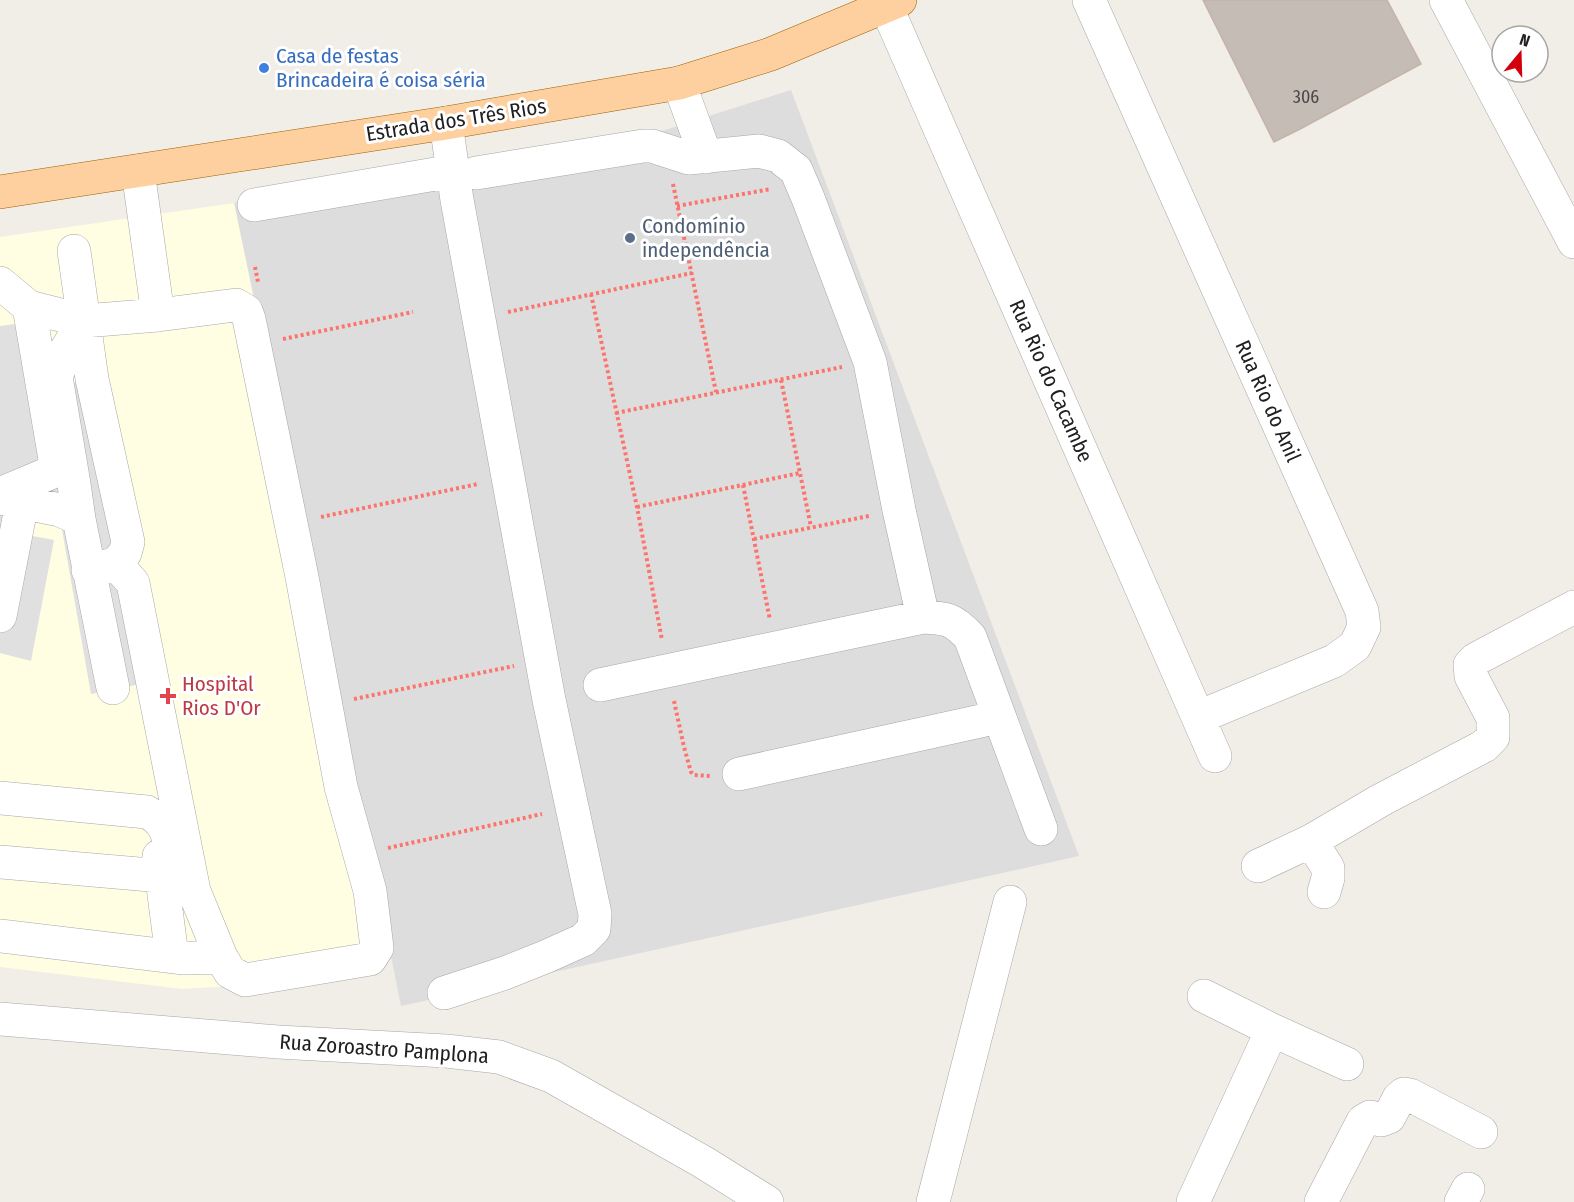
<svg xmlns="http://www.w3.org/2000/svg" width="1574" height="1202" font-family="'Fira Sans Condensed',sans-serif">
<rect width="100%" height="100%" fill="#f1ede7"/>
<path fill="#dedddd" d="M791,90l288,766 -678,150 -34,-170 -133,-633 431,-73z"/>
<path fill="#fffee2" d="M234,203l130,632 20,125 -104,23 -98,6 -182,-22v-730z"/>
<path fill="#e0e0e0" d="M15,324l13,66 70,-11 63,301 -70,14 -30,-170 -22,-3 -7,4 -5,10 27,5 -23,121 -31,-8v-327z"/>
<path fill="#c6bcb6" stroke="#c3b3a8" stroke-width="1.5" d="M1203,0h184l34,64 -121,65 -26,13z"/>
<g fill="none" stroke-linecap="round" stroke-linejoin="round">
<g stroke="#a7a7a7" stroke-width="34">
<path id="minor" d="M1089,0l273,611 2,16 -9,19 -21,15 -135,56
M1446,0l128,242
M886,6l329,750
M679,83l27,74
M476,173l167,-27h9l37,12 70,-7 19,5 18,14 12,28 62,164 29,148 24,107
M254,205l199,-34
M74,251l18,128 36,163 -3,11 -9,11 -28,6
M0,283l29,24 55,14 74,-6 -20,-144
M0,494l50,-21 6,-8 -27,-158
M0,498l60,12 19,9 34,169
M79,519l-5,-35 -18,-107 10,-27 18,-29
M116,564l17,19 61,308 27,66 9,15 15,8 125,-21 7,-11 -7,-57 -29,-104 -39,-210 -53,-258 -3,-8 -10,-6 -78,10
M0,616l22,-113
M600,685l323,-68c24,1 30,2 47,20l71,192
M739,774l260,-57
M0,798l147,14c21,11 21,25 25,45
M1311,841l17,27v10l-4,14
M159,856l13,100
M0,862l162,14
M1258,866l53,-25 70,-41 103,-54 9,-9v-19l-22,-42 -1,-11 6,-6 98,-52
M0,936l184,22 37,-1
M444,993l61,-20 40,-16 38,-17 11,-11 1,-15 -46,-214 -92,-500 -11,-77
M1204,996l68,34 75,34
M0,1019l278,23 168,9 53,6 52,19 152,86 64,40
M933,1202l77,-300
M1193,1202l79,-172
M1321,1202l42,-81 7,-4 11,3 8,-3 10,-19 5,-4 6,1 71,37
M1461,1202l7,-13"/>
</g>
<g stroke="#9d6100" stroke-width="34">
<path id="major" d="M0,192l446,-69 233,-40 92,-29 129,-54"/>
</g>
<path stroke="#fc746c" stroke-width="4" stroke-dasharray="3 3" stroke-linecap="butt" d="M673,184l43,208
M677,206l94,-17
M255,267l3,15
M591,294l46,213 25,133
M508,312l184,-39
M283,339l130,-27
M781,380l30,147
M616,413l226,-46
M743,485l27,135
M637,507l163,-34
M321,517l157,-33
M754,539l115,-23
M354,699l160,-33
M674,701l10,46 7,25 3,3 16,1
M388,848l154,-34"/>
<use href="#minor" stroke="#fff" stroke-width="33"/>
<use href="#major" stroke="#fed09f" stroke-width="33"/>
</g>
<circle fill="#3f7fe0" stroke="#fff" stroke-width="2" cx="264" cy="68" r="6"/>
<circle fill="#5c6f8a" stroke="#fff" stroke-width="2" cx="630" cy="238" r="6"/>
<path fill="#e0444e" stroke="#fff" stroke-width="2" d="M165 687h6v6h6v6h-6v6h-6v-6h-6v-6h6z"/>
<g text-anchor="middle" dominant-baseline="central" stroke-width="6" stroke-linejoin="round" paint-order="stroke">
<g font-size="18" fill="#4a4746">
<text x="1306" y="97">306</text>
</g>
<g font-size="21" fill="#366cbe" stroke="#fff" text-anchor="start">
<text x="276" y="56">Casa de festas<tspan x="276" dy="24">Brincadeira é coisa séria</tspan></text>
</g>
<g font-size="21" fill="#202020" stroke="#fff">
<text transform="translate(456 120) rotate(-9)">Estrada dos Três Rios</text>
<text transform="translate(1051 381) rotate(66)">Rua Rio do Cacambe</text>
<text transform="translate(1268 401) rotate(66)">Rua Rio do Anil</text>
<text transform="translate(384 1049) rotate(4)">Rua Zoroastro Pamplona</text>
</g>
<g font-size="21" fill="#4e5e75" stroke="#fff" text-anchor="start">
<text x="642" y="226">Condomínio<tspan x="642" dy="24">independência</tspan></text>
</g>
<g font-size="21" fill="#be3a42" stroke="#fff" text-anchor="start">
<text x="182" y="684">Hospital<tspan x="182" dy="24">Rios D'Or</tspan></text>
</g>
</g>
<g transform="translate(1520 54) rotate(19)"><circle r="28" fill="#ffffff" stroke="#a6a6a6" stroke-width="1.5"/>
<path d="M0-4.5L10 22L0 15L-10 22Z" fill="#d1000a"/>
<text y="-9" font-size="16" font-weight="bold" text-anchor="middle" fill="#202020">N</text>
</g>
</svg>
